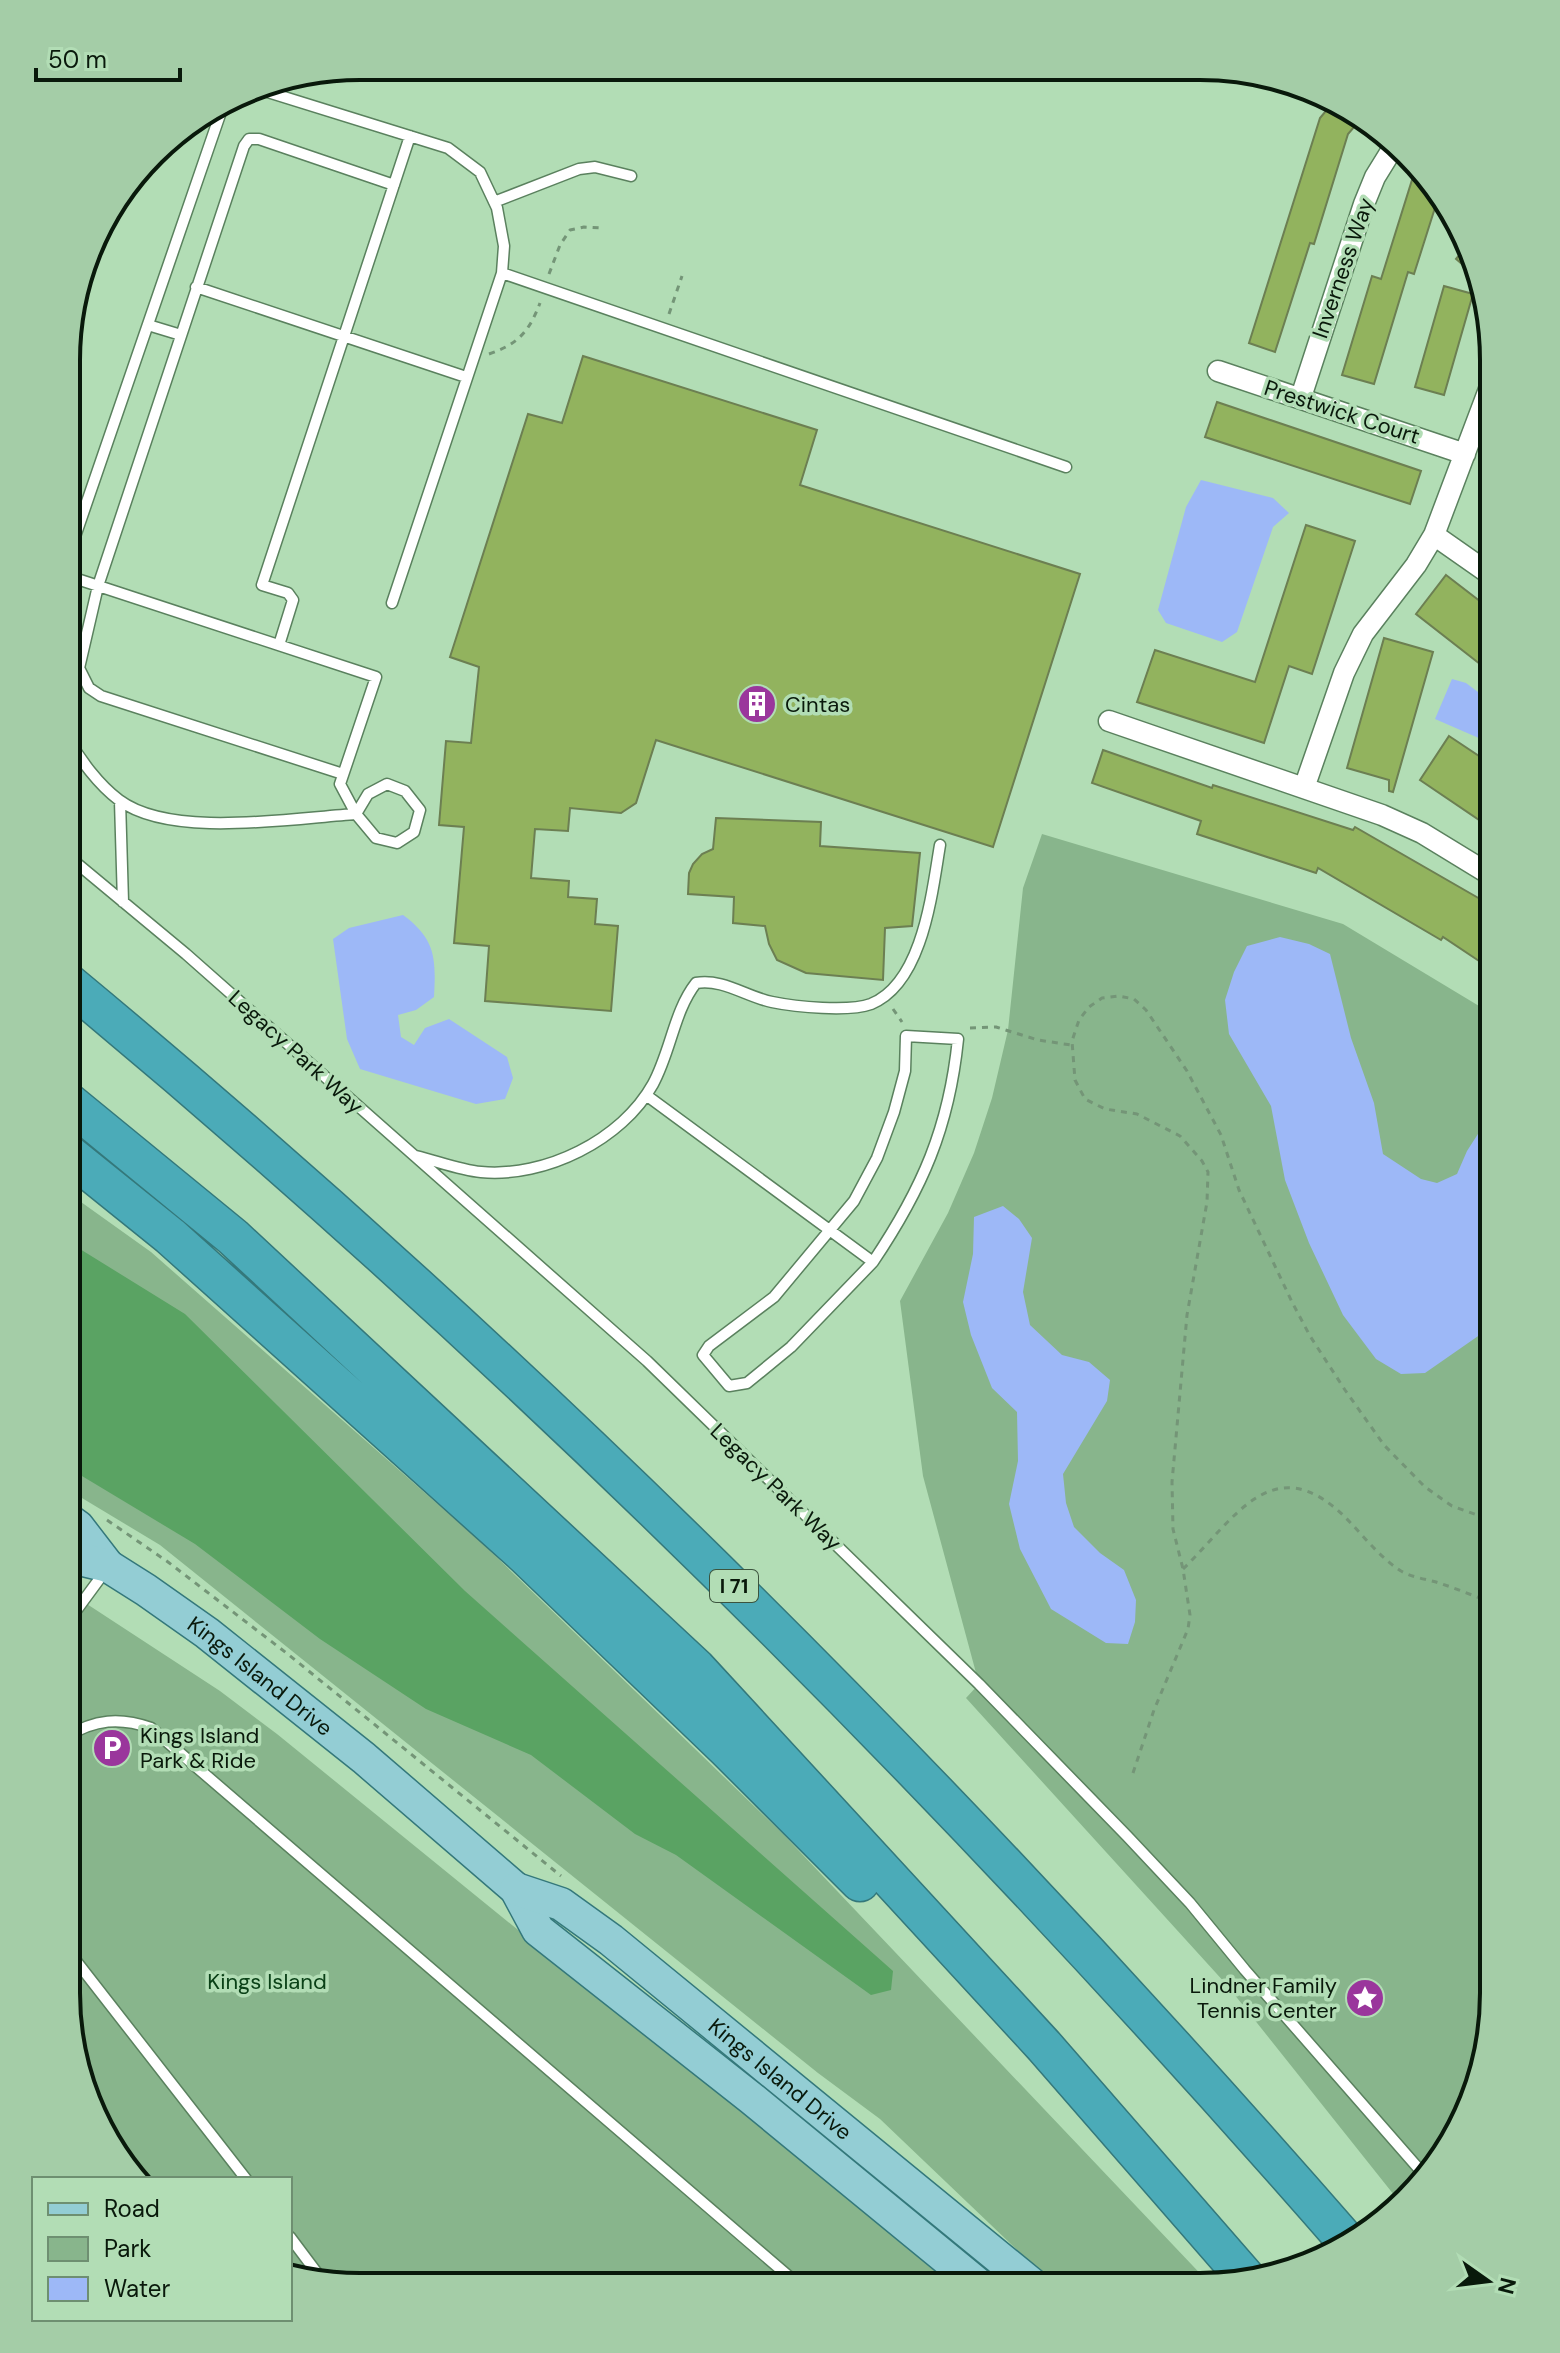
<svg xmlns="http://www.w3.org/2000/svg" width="1560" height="2353" font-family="'DM Sans',sans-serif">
<rect width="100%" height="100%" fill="#b2ddb5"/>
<path fill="#88b58c" d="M1042,834l301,90 151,91 -1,998 -15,75 -34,69 -42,48 -176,-221 -260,-286 13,-14 -56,-208 -23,-175 48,-88 26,-60 18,-55 16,-68 15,-142z
M67,1192l84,60 331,291 301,291 428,451 -155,2 -176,-168 -62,-46 -658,-528 -93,-56z
M67,1591l153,100 57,43 679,552 -634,-1 -32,-9v-97h-156l-7,-7 -38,-66 -23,-113z"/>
<path fill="#5aa363" d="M67,1241l118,73 280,277 428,380 -2,19 -20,5 -195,-140 -41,-21 -104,-79 -105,-46 -106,-70 -125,-95 -128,-77z"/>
<path fill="#9db8f7" d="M1201,480l72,18 16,15 -16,14 -36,105 -15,10 -56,-19 -8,-13 28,-103z
M1452,679l14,4 28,21v49l-13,-14 -46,-20z
M403,915c33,24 33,44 31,82l-18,13 -18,5 3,22 13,8 11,-17 24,-9 58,38 6,21 -8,21 -29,5 -116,-35 -13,-30 -14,-100 16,-11z
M1280,937l29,7 21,10 21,84 23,65 9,51 38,25 16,4 20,-9 10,-23 27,-42v216l-69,48 -24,1 -25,-15 -33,-44 -34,-72 -24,-63 -14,-74 -42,-72 -4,-34 9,-28 13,-26z
M1003,1206l16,13 13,19 -9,54 7,33 32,30 27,7 21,18 -3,21 -44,73 3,29 8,24 26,26 24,17 12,30 -1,22 -7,22 -22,-1 -55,-34 -31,-60 -11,-45 9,-43 -1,-49 -25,-24 -21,-53 -8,-33 10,-48 1,-37z"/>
<path fill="#92b35e" stroke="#6c7f52" stroke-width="2" d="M1330,106l31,13 -13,15 -34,110 -4,-1 -35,109 -26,-9 71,-225z
M1417,164l16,17 7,11 -26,82 -6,-2 -34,112 -32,-9 30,-99 9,3z
M1469,243l2,4 7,31 -22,-19z
M1444,286l29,8 -29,101 -29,-8z
M583,356l234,74 -17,55 280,89 -87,273 -337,-107 -20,63 -15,10 -51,-5 -2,23 -33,-2 -4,49 38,3 -1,16 29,2 -2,25 23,2 -7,85 -126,-10 4,-55 -35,-3 10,-116 -25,-2 7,-84 25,2 8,-76 -29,-10 78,-243 34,9z
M1217,402l204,69 -11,33 -205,-67z
M1306,525l49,16 -43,133 -23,-8 -25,77 -127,-41 18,-52 100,32z
M1446,575l48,37v63l-78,-61z
M1384,638l49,14 -40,140 -4,-1v-11l-42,-12z
M1449,736l45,30v64l-74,-50z
M1103,750l109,38 1,-3 140,45 2,-3 139,80v64l-51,-34 -2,3 -123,-72 -2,5 -119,-39 4,-13 -109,-38z
M716,818l105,4 -1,24 100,7 -8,73 -27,2 -2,52 -77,-7 -29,-13 -8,-16 -4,-18 -32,-3 1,-26 -46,-3 1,-21 4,-9 9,-10 11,-5z"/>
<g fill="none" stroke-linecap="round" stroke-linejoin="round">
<g stroke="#5a815e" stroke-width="13">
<path id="lane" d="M255,88l193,60 32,24 17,36 7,38 -2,27 -110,330
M494,202l85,-33 16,-2 36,9
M502,273l564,194
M196,287l270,90
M148,325l33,10
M68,557l155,-451
M68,576l308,101 -36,107 16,30 20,24 21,5 17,-11 6,-22 -15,-19 -18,-7 -19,10 -12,20
M279,645l14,-45 -5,-7 -26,-8 148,-449
M68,738c12,22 31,47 51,62 52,39 174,18 237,14
M343,774l-242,-78 -12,-8 -10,-20 19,-82 146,-440 5,-7h10l135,46
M120,801l3,101
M68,856l118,98 461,407 332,323 148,152 63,67 55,67 181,207
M646,1095l227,167c49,-73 76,-134 85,-223l-52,-3 -1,35 -11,41 -17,46 -23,43 -80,96 -65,49 -6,9 26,31 18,-3 44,-36 82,-85
M416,1156c21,5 44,14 65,16 64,6 141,-32 172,-88 18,-33 21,-73 43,-101 26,-5 51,14 76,19 24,5 77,10 99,2 52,-21 61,-112 69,-159
M67,1623l39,-53
M66,1737c29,-18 54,-20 85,-9l649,558
M66,1948l180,231
M290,2237l36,48"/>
</g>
<g stroke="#5a815e" stroke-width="23">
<path id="street" d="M1218,371l247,83
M1301,397l63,-193 11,-27 21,-34
M1434,535l60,42
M1109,721l273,94 40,18 72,44
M1304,788l40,-115 19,-39 53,-69 18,-30 60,-159"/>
</g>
<g stroke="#34787b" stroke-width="35">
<g id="primary">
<path d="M67,1519l11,8 30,39"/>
<path id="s1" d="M67,1556l41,10 38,24 61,43 157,125 152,131 22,41 213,168 229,188"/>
<path id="s2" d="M516,1889l45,15 50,36 424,347"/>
</g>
</g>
<g stroke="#34787b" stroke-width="41">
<path id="highway" d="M68,983c462,383 885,807 1280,1260
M67,1101l166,136 463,431 348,378 202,232
M67,1153l103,83 355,319 201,193 134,134"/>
</g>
<path stroke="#749577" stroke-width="3" stroke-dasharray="6 6" stroke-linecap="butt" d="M549,274l11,-29 10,-15 14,-3 18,1
M669,314l13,-38
M489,354c29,-10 40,-22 51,-51
M893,1009l9,13
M970,1028l26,-1 42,13 33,5
M107,1520l61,42 121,93 272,221
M1183,1569c51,-49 89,-122 161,-53 18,18 35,41 57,55 10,6 24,8 35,11 19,6 38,14 57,21
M1133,1773l21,-63 34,-81 2,-14 -7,-46 -10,-40 -1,-47 15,-167 20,-113 1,-30 -6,-11 -22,-25 -43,-22 -32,-5 -20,-10 -10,-19 -3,-39 7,-21 10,-13 13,-9 17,-2 15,3 12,11 41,61 34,64 18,55 53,112 18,34 35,54 39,55 41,42 27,19 42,15"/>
<use href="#lane" stroke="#fff" stroke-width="10"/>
<use href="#street" stroke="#fff" stroke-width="20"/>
<use href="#primary" stroke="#93cdd4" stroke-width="32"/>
<use href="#highway" stroke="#4babb8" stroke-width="38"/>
</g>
<defs>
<g id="building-disc" transform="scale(2)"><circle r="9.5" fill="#9a369c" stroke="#b2ddb5"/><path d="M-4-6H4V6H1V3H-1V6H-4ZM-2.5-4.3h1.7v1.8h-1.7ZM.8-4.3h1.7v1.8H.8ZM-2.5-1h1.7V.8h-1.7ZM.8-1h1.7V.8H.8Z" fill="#fff"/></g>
<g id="parking-disc" transform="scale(2)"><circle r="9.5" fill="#9a369c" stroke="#b2ddb5"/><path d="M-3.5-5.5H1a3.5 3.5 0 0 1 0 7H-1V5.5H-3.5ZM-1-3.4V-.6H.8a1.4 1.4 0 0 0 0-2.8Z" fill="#fff"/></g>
<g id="sight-disc" transform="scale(2)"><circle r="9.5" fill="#9a369c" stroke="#b2ddb5"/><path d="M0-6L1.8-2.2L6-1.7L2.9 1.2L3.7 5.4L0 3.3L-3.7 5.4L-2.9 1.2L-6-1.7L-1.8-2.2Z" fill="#fff"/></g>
</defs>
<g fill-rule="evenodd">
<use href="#building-disc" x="757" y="704"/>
<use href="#parking-disc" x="112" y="1748"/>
<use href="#sight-disc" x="1365" y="1998"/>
</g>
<g text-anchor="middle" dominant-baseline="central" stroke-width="7" stroke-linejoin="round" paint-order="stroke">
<rect fill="#b2ddb5" stroke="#3c543e" stroke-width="2" x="710" y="1570" width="48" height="32" rx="6"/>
<g font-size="20" font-weight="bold" fill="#09190b">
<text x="734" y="1586">I 71</text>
</g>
<g font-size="22" fill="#09190b" stroke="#b2ddb5">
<text transform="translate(1343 268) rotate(-71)">Inverness Way</text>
<text transform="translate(1342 412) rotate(18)">Prestwick Court</text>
<text transform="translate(296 1052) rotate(42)">Legacy Park Way</text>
<text transform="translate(776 1487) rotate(44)">Legacy Park Way</text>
<text stroke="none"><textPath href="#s1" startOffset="230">Kings Island Drive</textPath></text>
<text stroke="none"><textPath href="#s2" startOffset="328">Kings Island Drive</textPath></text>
</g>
<g font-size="22" fill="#09190b" stroke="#b2ddb5" text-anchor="start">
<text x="785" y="704">Cintas</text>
<text x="140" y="1735">Kings Island<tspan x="140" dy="25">Park &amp; Ride</tspan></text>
<text x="1337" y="1985" text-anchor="end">Lindner Family<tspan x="1337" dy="25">Tennis Center</tspan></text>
</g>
<g font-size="22" fill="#0a4117" stroke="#b2ddb5">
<text x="267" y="1981">Kings Island</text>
</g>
</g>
<path d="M0 0H1560V2353H0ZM360 80H1200A280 280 0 0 1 1480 360V1993A280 280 0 0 1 1200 2273H360A280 280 0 0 1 80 1993V360A280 280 0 0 1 360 80Z" fill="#a4cda7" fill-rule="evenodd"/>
<path fill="none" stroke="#09190b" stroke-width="4" d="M360 80H1200A280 280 0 0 1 1480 360V1993A280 280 0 0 1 1200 2273H360A280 280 0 0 1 80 1993V360A280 280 0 0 1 360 80Z"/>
<rect x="32" y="2177" width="260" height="144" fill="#b2ddb5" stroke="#6e8f71" stroke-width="2"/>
<rect x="48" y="2203" width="40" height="12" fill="#93cdd4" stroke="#6e8f71" stroke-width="2"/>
<text x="104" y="2217" font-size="24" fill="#09190b">Road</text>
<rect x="48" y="2237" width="40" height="24" fill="#88b58c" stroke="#6e8f71" stroke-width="2"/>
<text x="104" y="2257" font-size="24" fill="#09190b">Park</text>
<rect x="48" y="2277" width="40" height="24" fill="#9db8f7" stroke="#6e8f71" stroke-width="2"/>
<text x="104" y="2297" font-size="24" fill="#09190b">Water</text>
<g transform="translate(1488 2281) rotate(104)" stroke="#b2ddb5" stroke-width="6" paint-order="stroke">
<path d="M0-6L14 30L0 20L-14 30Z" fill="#09190b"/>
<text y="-12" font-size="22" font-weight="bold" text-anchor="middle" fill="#09190b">N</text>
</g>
<path d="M36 68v12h144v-12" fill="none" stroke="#09190b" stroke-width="4"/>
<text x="48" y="68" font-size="24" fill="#09190b" stroke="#b2ddb5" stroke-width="6" paint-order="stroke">50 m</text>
</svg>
